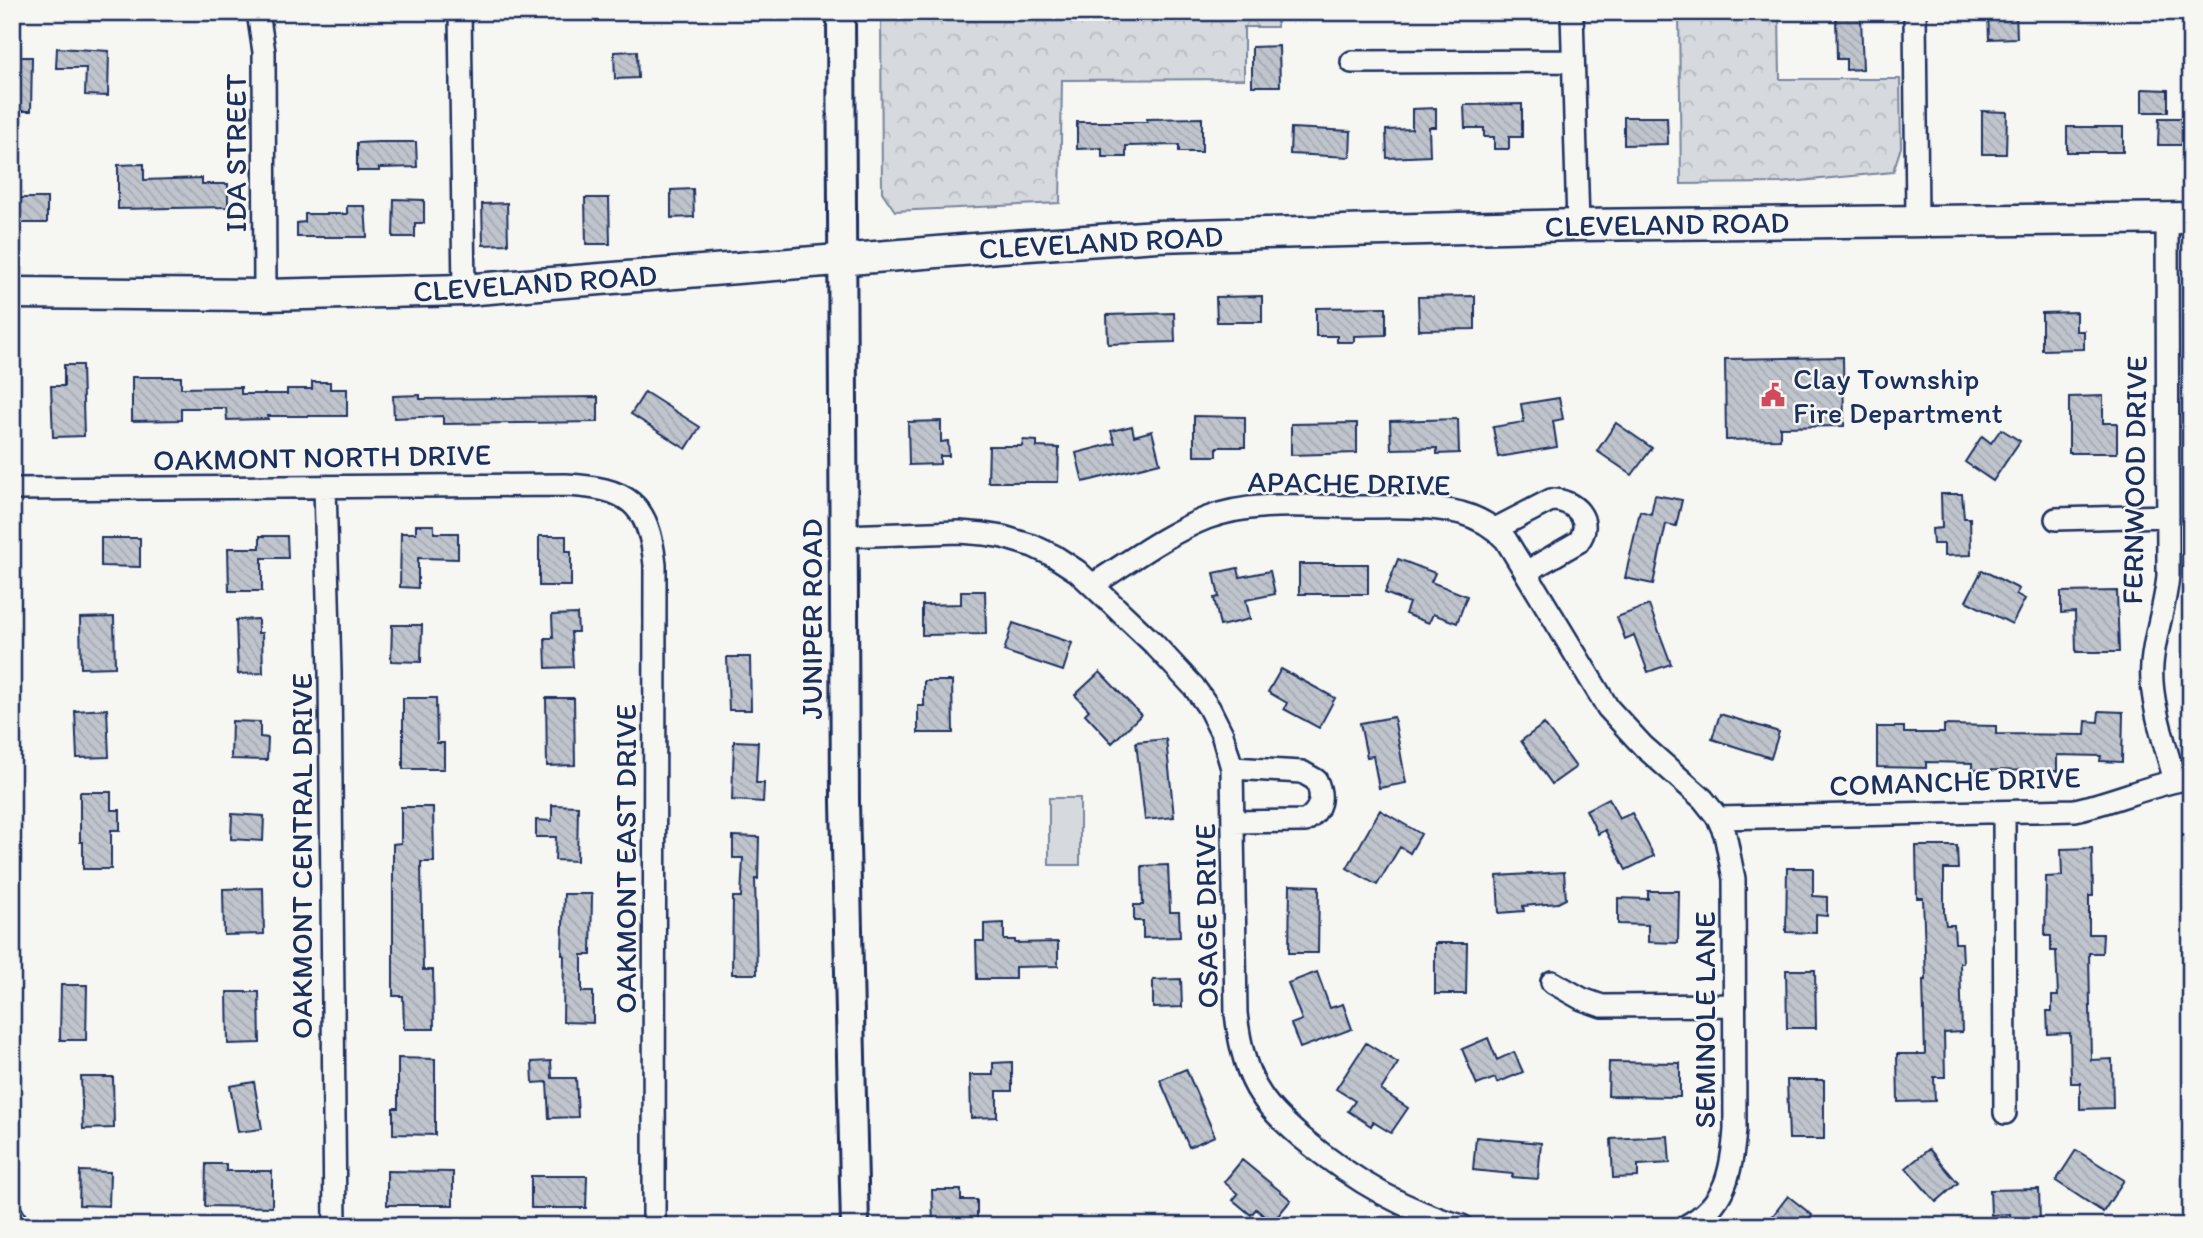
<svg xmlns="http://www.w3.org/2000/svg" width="2203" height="1238" font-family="Itim,sans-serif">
<defs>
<pattern id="forest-crowns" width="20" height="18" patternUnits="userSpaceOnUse" patternTransform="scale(1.75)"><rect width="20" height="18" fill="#d6d9dd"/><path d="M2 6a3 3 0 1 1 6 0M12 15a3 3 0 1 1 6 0" fill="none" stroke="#b7bbc0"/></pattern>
<pattern id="building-back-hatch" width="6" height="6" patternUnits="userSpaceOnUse" patternTransform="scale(1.75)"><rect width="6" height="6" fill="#c0c4cd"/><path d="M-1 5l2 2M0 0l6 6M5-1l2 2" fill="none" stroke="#a4a9b2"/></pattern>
</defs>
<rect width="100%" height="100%" fill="#f6f6f2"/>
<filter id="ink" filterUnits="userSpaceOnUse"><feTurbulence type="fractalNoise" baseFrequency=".0143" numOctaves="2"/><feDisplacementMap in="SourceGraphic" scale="14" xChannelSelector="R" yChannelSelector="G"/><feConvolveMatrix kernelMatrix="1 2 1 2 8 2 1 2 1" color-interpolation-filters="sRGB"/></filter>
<g filter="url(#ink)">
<path fill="url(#forest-crowns)" stroke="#78849e" stroke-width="2" d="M881,12h396v15h-33v52l-182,1 -2,123 -165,8 -13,-19z
M1679,12h100l1,67h120l1,68 -8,25 -113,11 -99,1z"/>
<path fill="#d6d9dd" stroke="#78849e" stroke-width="2" d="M1049,798h31v67h-31z"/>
<path fill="url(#building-back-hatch)" stroke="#1b2f5e" stroke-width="2" d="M1988,12h28l1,26 -28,1z
M1836,18h25l2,51 -17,1v-11h-9z
M1279,46l1,40h-28v-39z
M57,48l52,3 -1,45 -23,-1 1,-27h-30z
M637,51l1,27 -23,1 -1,-27z
M12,57h20l-1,54h-19z
M2142,89l26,1v22h-26z
M1522,104v33h-13v12h-15v-12h-10v-9h-19l-1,-23z
M1436,108v19h-7l1,29 -43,2 -1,-28 26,-1v-20z
M1982,111l25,1 -1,42h-24z
M1624,117h43l1,27 -44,1z
M1202,118v34h-23v-7l-53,1v11h-24v-9l-25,1v-27h70v-3z
M2159,118h32v27h-33z
M2067,127h56v25h-56z
M1291,128l60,3 -1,26 -60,-3z
M379,142h37l1,25 -38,1v3h-22v-28z
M144,164v16l58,-2v6h26v23l-110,2v-44z
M693,189l1,28 -23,1v-28z
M12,198h35v25h-35z
M585,198h24l1,46h-24z
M394,199l30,1v23h-9v14h-22z
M507,203l1,41 -25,1 -1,-41z
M347,206h18l2,31h-70v-14l8,-1v-8h42z
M1262,296v26h-45l-1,-25z
M1475,296v33l-56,1 -1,-33z
M1386,307v28l-32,1v6h-17v-6h-21v-28z
M2076,312v19h8v18l-42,1v-37z
M1174,313l1,29 -67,2 -1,-29z
M1843,357l1,69 -64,1v12l-54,1 -1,-81z
M64,365h18l2,71 -31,1 -2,-51h13z
M132,377h49v11l60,-1v7h46v-5h25v-7h18v7h17v27h-80l1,3 -41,1 -1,-12h-45v12l-49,1z
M645,392l55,35 -14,22 -55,-35z
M420,395v4l178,-2v25l-155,2v-8l-49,2 -1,-22z
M2103,396v27h14v30h-48v-56z
M1559,398l4,21 -10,2 4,26 -59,10 -5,-30 31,-5 -3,-18z
M1194,416l51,1v30h-28v9h-23z
M1458,419l1,34 -22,1v-6l-46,1 -1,-28z
M941,421v21l7,-1 1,15h-9v8l-31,1 -1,-43z
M1357,423v30l-66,2v-31z
M1616,423l36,25 -20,27 -35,-24z
M1132,426l2,10 18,-5 8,32 -77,19 -7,-29 39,-10 -4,-12z
M2001,429l19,12 -27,40 -28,-19 17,-26 9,7z
M1023,440l14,1v6l22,1 -1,34h-70l1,-36h33z
M1941,494h21l2,24h6l1,37 -27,1v-12h-11l-1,-15 10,-1z
M1655,495l27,5 -6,26 -10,-2 -13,60 -28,-6 15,-67 11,3z
M416,525h18v8h24v26l-40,-1v30l-18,-1 1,-54h15z
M260,536h27l1,22h-26v33h-33l-1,-43h32z
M539,536h27v15h5v35h-32z
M101,538h39v29l-39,-1z
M1398,559l37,14 -4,9 36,14 -10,27 -24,-9 -4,9 -24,-9 4,-11 -24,-10z
M1299,564h69v30h-69z
M1238,568l2,9 30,-6 5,23 -29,6 4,19 -30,7 -6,-28 5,-1 -5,-24z
M1982,570l37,19 -3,5 9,5 -13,25 -46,-23z
M961,591h24l1,43 -64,1v-30l39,-1z
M2117,591l2,61h-43l-1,-40 -14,1v-21z
M1649,605l22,59 -23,8 -14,-37 -9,4 -8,-22z
M577,614l1,18h-7l2,35 -27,1 -1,-30h8l-1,-23z
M114,617l1,50 -34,1 -1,-50z
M258,619v14h4l1,40 -25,1 -2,-54z
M1013,623l59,20 -9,28 -59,-20z
M392,625h30l-1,37 -30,-1z
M727,657h23l1,53h-22z
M1281,669l54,29 -16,30 -35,-19 3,-6 -19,-11z
M1100,672l41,43 -29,28 -27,-29 4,-4 -14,-15z
M924,681h28l1,52h-35v-27h6z
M403,698h33l1,45h7v26h-41z
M546,698h28l1,67 -28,1z
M107,709l2,48 -32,1 -2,-47z
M2099,711l24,1 -1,50 -22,-1 1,-5 -44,-1v16l-85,-1v-7l-46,-1v6l-49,-1v-40h27v6h40v-8l52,1v8l89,1 1,-14 12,1z
M1720,714l59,18 -8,26 -59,-19z
M1394,717l12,66 -27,5 -6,-32 -6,1 -7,-34z
M232,721l28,1v15l8,1 -1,22 -36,-1z
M1544,724l32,43 -24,17 -31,-43z
M1166,739l8,78 -29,3 -9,-78z
M734,741l24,1 -2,41h8l-1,19 -31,-2z
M80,792h31v18h9v20h-9v39h-28v-27h-3z
M1609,798l10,21 13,-6 22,43 -28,14 -21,-40 -7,4 -12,-24z
M552,805l26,1 -1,55 -22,-1 1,-23h-20v-17l16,1z
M401,807h32l1,55h-13l2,108h10l1,59h-30l-1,-33h-10v-152l8,-1z
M1380,810l41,24 -11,19 -10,-6 -23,38 -30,-17z
M232,814l32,2 -1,25 -32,-2z
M733,836l26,1 -1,42h-3l2,95h-25l1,-77h8l2,-39h-10z
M1916,846h41l1,23h-14v44l2,12h8l1,18h7l1,20h-3l2,69 -18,1 1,44h-11l1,24 -37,1 -1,-48h28l-2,-74h3l-3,-82h-6z
M2092,848l1,48h-4v38h14l-1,19h-13l2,107 21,-1 1,49 -33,1v-26h-9l-1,-50 -22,1 -1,-23h5v-15h6l-2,-45h-5v-15h-6l1,-59 16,-1 -1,-27z
M1168,865l2,47h9l1,25 -37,1v-17h-9v-16h9l-1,-39z
M1787,868h26v28l14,1v19l-11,-1v18l-30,-1z
M1564,872l2,27 -8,4 -35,3 1,5 -25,2 -2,-37z
M1290,885l29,1 -1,67h-29z
M263,888l1,46 -40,1 -1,-46z
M1648,891h31l-1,52 -30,-1v-17l-30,-1v-26l30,1z
M564,894h28l-1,61h-9v37h11v31l-30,-1 1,-67h-2z
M1004,923v17h11v3l43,-1v24l-43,1v12h-38l-1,-38h8v-17z
M1435,943h32l-1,51h-31z
M1786,970h29l1,58h-29z
M1317,972l13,36 13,-4 9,25 -52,19 -9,-24 11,-4 -14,-37z
M1181,979l1,28 -29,1v-28z
M61,985h26l-1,55h-26z
M227,992h32l1,51 -32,1z
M1488,1038l9,22 17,-8 9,20 -26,11 -2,-5 -18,7 -15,-36z
M1366,1043l32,20 -17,27 27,18 -17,25 -18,-11 -2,4 -23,-15 7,-10 -19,-12z
M398,1058l37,1v76l-42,-1v-26h5z
M551,1061l1,17h24l2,39 -29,1 -2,-36 -14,1 -1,-21z
M1012,1062v29h-15v26l-26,1 -1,-43h23v-12z
M1609,1062l71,1v34l-72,-1z
M1186,1069l29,67 -26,11 -29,-67z
M81,1077h32l1,51 -31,1z
M1787,1080h37v59h-35z
M254,1082l8,47 -24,3 -8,-46z
M1668,1136l2,27 -32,2v12l-25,1 -2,-39z
M1476,1137l65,6 -3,36 -26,-2 1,-3 -40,-4z
M1929,1149l29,34 -22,19 -30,-34z
M2076,1150l48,30 -21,32 -47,-31z
M1242,1160l49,40 -19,23 -16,-14 -5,6 -18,-15 5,-6 -14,-12z
M206,1164h20v7h46v36l-67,-1z
M80,1171l30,1 -1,34 -30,-1z
M387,1171l66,1v33h-66z
M531,1176h56l-1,32h-55z
M2039,1189l1,33 -30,1v-9l-19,1 -1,-25z
M932,1190h29v10h16v26h-44z
M1788,1196l24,19 -8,11h-39z"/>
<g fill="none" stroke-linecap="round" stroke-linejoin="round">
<g stroke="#1b2f5e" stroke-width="26">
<path id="minor" d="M258,12l6,40 1,243
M460,12l4,278
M1572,12l6,213
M1915,12l2,209
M1352,62l221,-1
M2167,219l1,356c-2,30 -14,60 -16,90 -3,34 14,82 23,116
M325,487l5,185 5,554
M12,489l554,-4c61,3 83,17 89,80l-1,661
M2056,519l112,-3
M1495,529l56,-29c23,-1 44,21 27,42l-52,30
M843,536l116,-4 25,2 19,3 30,9 21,10 23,15 15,14 62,59 40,43 15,21 13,26 10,34 4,245c3,28 9,59 25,82 10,16 27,31 41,43 47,39 100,72 160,88
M1092,585c37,-23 74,-51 115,-67 47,-18 103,-11 153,-11 32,0 69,-2 101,6 18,5 32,13 45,27l102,168 35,38 60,53 15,19 7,16 9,45 1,250c-3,42 -9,76 -49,97
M1232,768l70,4 14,8c8,17 5,31 -11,41l-71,1
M2004,813l1,300
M1718,818l357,-8c39,-8 76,-26 116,-32
M1552,982l30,17 20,7 131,-1
M12,1215l6,11"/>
</g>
<g stroke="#1b2f5e" stroke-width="32">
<path id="tertiary" d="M841,12l4,790 10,424"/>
</g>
<g stroke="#1b2f5e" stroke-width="35">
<path id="secondary" d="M12,293l253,2 199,-5 535,-43 158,-11 109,-3 312,-8 613,-7"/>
</g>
<use href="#minor" stroke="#f6f6f2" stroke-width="21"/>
<use href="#tertiary" stroke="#f6f6f2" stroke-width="26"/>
<use href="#secondary" stroke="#f6f6f2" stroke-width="30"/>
</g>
</g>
<defs>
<g id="civic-bare" transform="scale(1.89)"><path d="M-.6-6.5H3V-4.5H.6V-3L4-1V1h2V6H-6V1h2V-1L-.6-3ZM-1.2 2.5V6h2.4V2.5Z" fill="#d1495b" stroke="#f6f6f2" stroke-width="2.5" paint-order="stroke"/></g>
</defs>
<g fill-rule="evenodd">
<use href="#civic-bare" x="1773" y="395"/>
</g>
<g text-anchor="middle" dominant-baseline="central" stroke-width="5" stroke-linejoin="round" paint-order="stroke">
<g font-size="30" fill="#1b2f5e" stroke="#f6f6f2">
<text transform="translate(235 153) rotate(-90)">IDA STREET</text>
<text transform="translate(1667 224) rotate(-1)">CLEVELAND ROAD</text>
<text transform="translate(1101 242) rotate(-3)">CLEVELAND ROAD</text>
<text transform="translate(535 283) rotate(-4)">CLEVELAND ROAD</text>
<text transform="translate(322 457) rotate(-1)">OAKMONT NORTH DRIVE</text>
<text transform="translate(2134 480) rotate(-89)">FERNWOOD DRIVE</text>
<text transform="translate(1349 483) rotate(1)">APACHE DRIVE</text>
<text transform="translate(811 619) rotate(-90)">JUNIPER ROAD</text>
<text transform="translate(1955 781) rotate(-2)">COMANCHE DRIVE</text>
<text transform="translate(301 856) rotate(-90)">OAKMONT CENTRAL DRIVE</text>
<text transform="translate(625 859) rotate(-90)">OAKMONT EAST DRIVE</text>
<text transform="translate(1206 916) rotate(-91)">OSAGE DRIVE</text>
<text transform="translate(1704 1020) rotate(-90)">SEMINOLE LANE</text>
</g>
<g font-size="30" fill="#1b2f5e" stroke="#f6f6f2" text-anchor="start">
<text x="1793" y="378">Clay Township<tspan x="1793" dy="34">Fire Department</tspan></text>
</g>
</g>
<rect width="2203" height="1238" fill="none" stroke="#f6f6f2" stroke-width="42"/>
<rect x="21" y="21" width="2161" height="1196" fill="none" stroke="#1b2f5e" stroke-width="2.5" filter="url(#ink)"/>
</svg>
